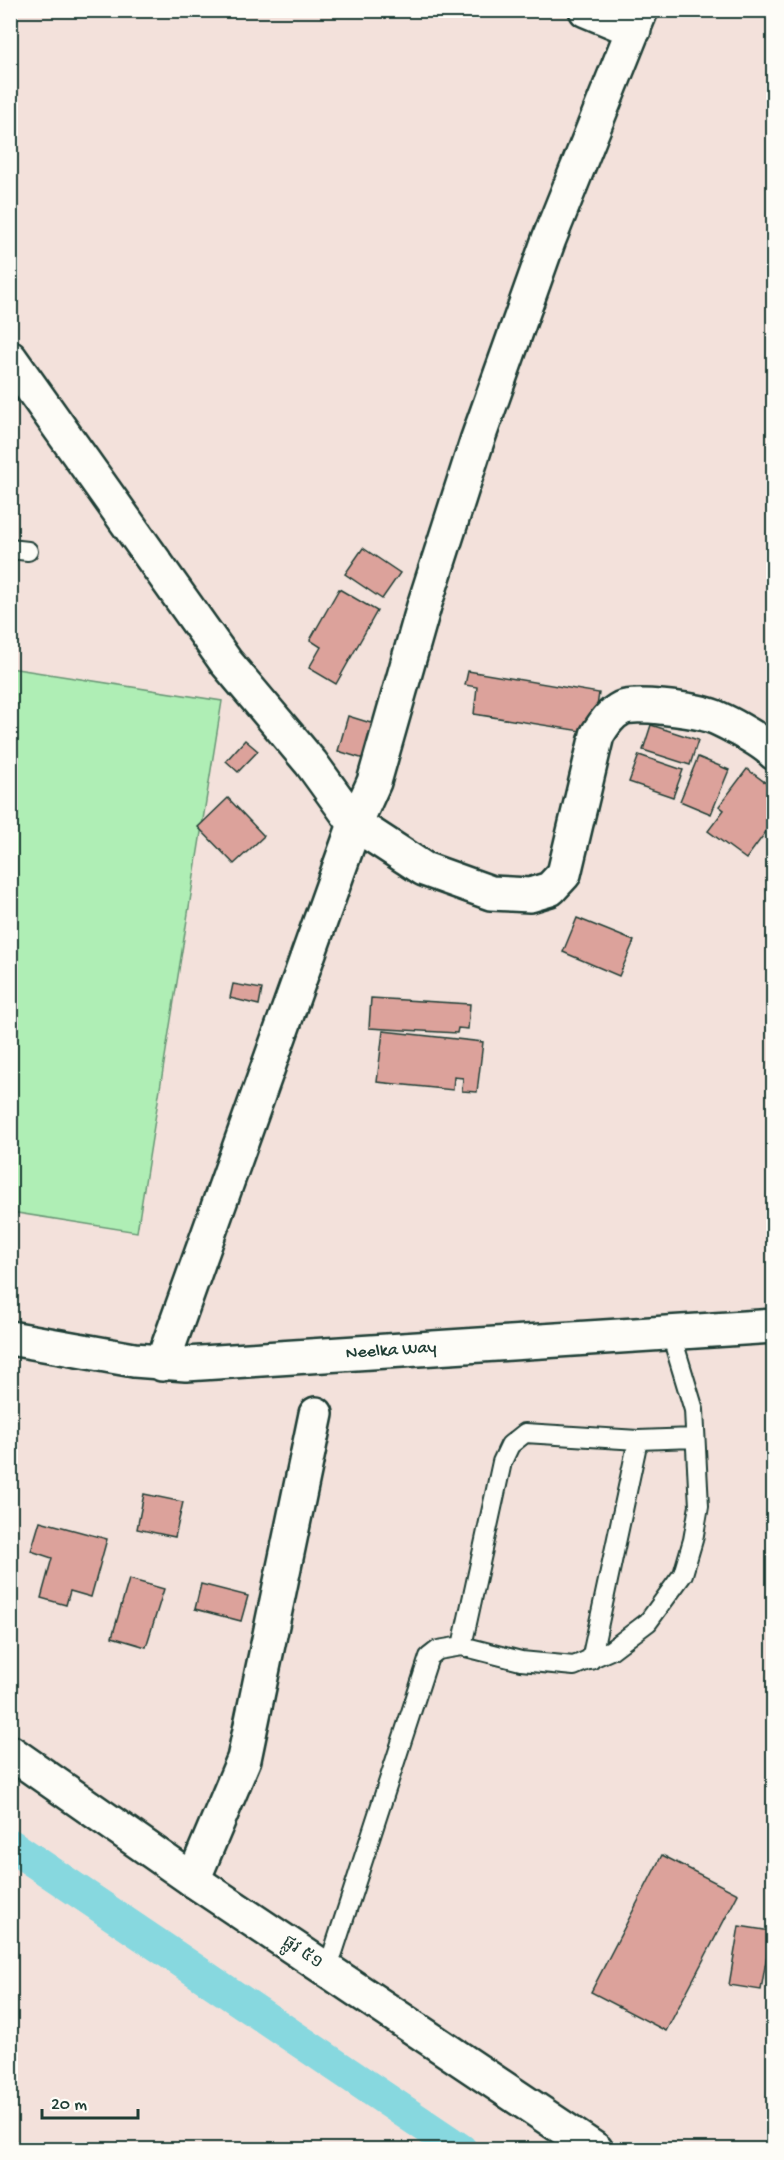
<svg xmlns="http://www.w3.org/2000/svg" width="784" height="2160" font-family="'Gochi Hand','Noto Sans Khmer',sans-serif">
<rect width="100%" height="100%" fill="#f3e1db"/>
<filter id="ink" filterUnits="userSpaceOnUse"><feTurbulence type="fractalNoise" baseFrequency=".0167" numOctaves="2"/><feDisplacementMap in="SourceGraphic" scale="12" xChannelSelector="R" yChannelSelector="G"/><feConvolveMatrix kernelMatrix="1 2 1 2 8 2 1 2 1" color-interpolation-filters="sRGB"/></filter>
<g filter="url(#ink)">
<path fill="#afeeb5" stroke="#679674" stroke-width="1.5" d="M10,668l212,33 -85,531 -126,-20z"/>
<g fill="none" stroke-linecap="round" stroke-linejoin="round">
<path stroke="#87d8df" stroke-width="33" d="M10,1845l451,305"/>
</g>
<path fill="#dca29b" stroke="#1f3d34" stroke-width="1.5" d="M363,548l37,25 -18,26 -37,-25z
M339,589l38,22 -41,73 -27,-16 12,-21 -11,-7z
M468,671l131,22 -6,40 -119,-19 3,-27 -12,-2z
M348,716l26,8 -10,35 -26,-8z
M651,725l47,15 -8,25 -47,-15z
M245,740l13,11 -20,21 -12,-11z
M639,755l44,15 -10,27 -44,-15z
M698,757l31,13 -18,44 -31,-13z
M747,769l27,20v32l-28,38 -38,-28 16,-21 -5,-4z
M228,798l36,38 -30,28 -36,-37z
M577,918l57,23 -15,35 -56,-24z
M233,984l29,5 -3,16 -29,-7z
M371,998l99,6 -2,25 -10,-1 -1,5 -88,-5z
M383,1031l100,11 -6,50 -15,-1 1,-13 -9,-1 -1,13 -76,-8z
M144,1494l39,8 -8,35 -38,-8z
M40,1521l67,18 -16,58 -21,-6 -4,14 -25,-7 11,-40 -21,-7z
M129,1579l35,10 -18,58 -34,-10z
M201,1584l47,12 -7,25 -46,-12z
M662,1855l76,39 -72,137 -75,-39z
M739,1926l32,5 -10,59 -32,-5z"/>
<g fill="none" stroke-linecap="round" stroke-linejoin="round">
<g stroke="#1f3d34" stroke-width="22">
<path id="lane" d="M10,549l18,2
M462,1646l40,-184 8,-17 15,-12 113,7 56,-2
M591,1660l47,-220
M327,1971l102,-314 9,-7 24,-4 59,15 53,5 37,-16 37,-28 35,-48 10,-34 6,-34 -5,-96 -23,-76"/>
</g>
<g stroke="#1f3d34" stroke-width="38">
<path id="street" d="M586,10l48,20
M10,358l216,304 85,101 44,61 69,45 67,24 39,2 20,-6 14,-15 33,-139c7,-11 13,-21 25,-27 12,-6 69,2 83,6 15,3 59,28 69,39
M10,1338l124,22 52,4 588,-38
M162,1364l193,-540 19,-42 50,-176 53,-165 72,-202 92,-229
M193,1880l51,-121 72,-345"/>
</g>
<g stroke="#1f3d34" stroke-width="38">
<path id="secondary" d="M10,1752l183,128 403,270"/>
</g>
<use href="#lane" stroke="#fdfcf7" stroke-width="18"/>
<use href="#street" stroke="#fdfcf7" stroke-width="33"/>
<use href="#secondary" stroke="#fdfcf7" stroke-width="33"/>
</g>
</g>
<g text-anchor="middle" dominant-baseline="central" stroke-width="4.5" stroke-linejoin="round" paint-order="stroke">
<g font-size="18" fill="#1f3d34" stroke="#fdfcf7">
<text transform="translate(391 1351) rotate(-4)">Neelka Way</text>
<text transform="translate(302 1953) rotate(34)">ផ្លូវ ៥១</text>
</g>
</g>
<rect width="784" height="2160" fill="none" stroke="#fdfcf7" stroke-width="36"/>
<rect x="18" y="18" width="748" height="2124" fill="none" stroke="#1f3d34" stroke-width="2" filter="url(#ink)"/>
<path d="M42 2109v9h96v-9" fill="none" stroke="#1f3d34" stroke-width="3"/>
<text x="51" y="2109" font-size="18" fill="#1f3d34" stroke="#fdfcf7" stroke-width="4.5" paint-order="stroke">20 m</text>
</svg>
